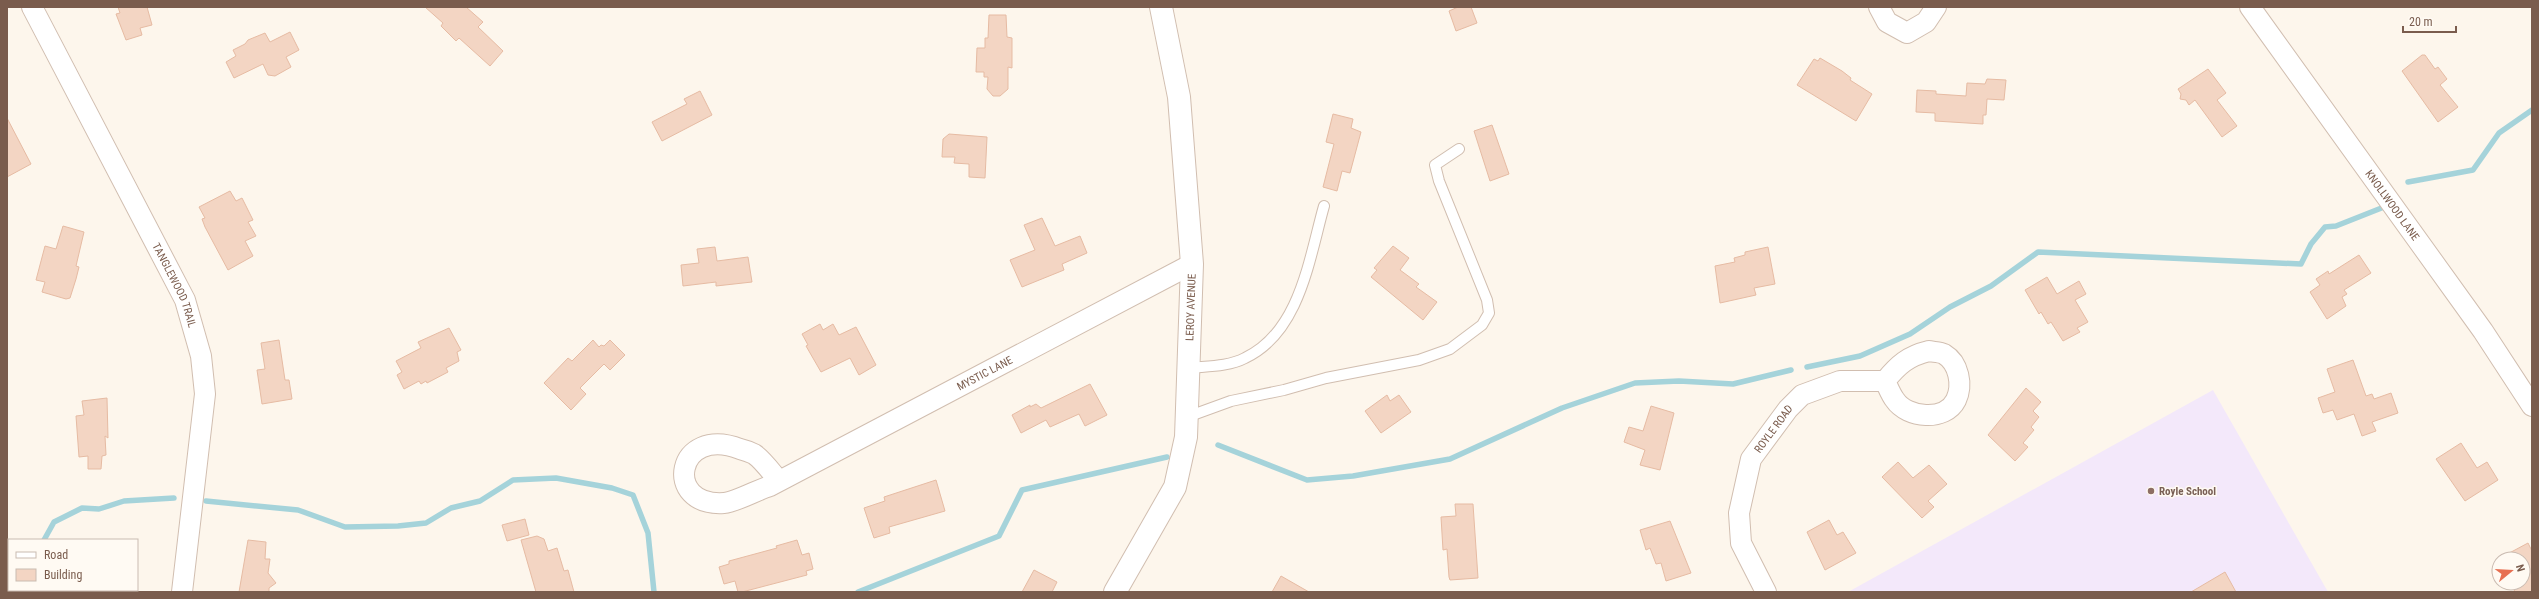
<svg xmlns="http://www.w3.org/2000/svg" width="2539" height="599" font-family="'Roboto Condensed',sans-serif">
<rect width="100%" height="100%" fill="#fdf6ec"/>
<path fill="#f3e8fa" d="M2213,390l115,202h-480z"/>
<g fill="none" stroke-linecap="round" stroke-linejoin="round">
<path stroke="#a5d3da" stroke-width="5.5" d="M2408,182l65,-12 26,-37 33,-23
M1807,367l53,-11 50,-22 40,-27 41,-21 47,-34 263,12 10,-20 14,-17 11,-1 48,-19
M1218,445l89,35 46,-4 97,-17 112,-51 73,-25 44,-2 54,3 58,-14
M206,501l92,9 47,17 53,-1 28,-3 25,-15 29,-7 33,-21 43,-2 56,10 21,7 15,38 6,59
M44,540l10,-18 28,-14 17,1 25,-8 50,-3
M7,573l2,1
M858,592l141,-56 23,-46 145,-33"/>
</g>
<path fill="#f3d5c3" stroke="#e6bba3" d="M118,7h29l5,18 -12,3 2,7 -16,5 -10,-26 4,-1z
M425,7h41l17,15 -5,5 25,24 -13,15 -31,-28 -3,3 -15,-15 2,-3z
M1458,7h13l6,16 -21,8 -7,-20z
M989,15h17l1,22 5,1v30l-4,-1v22l-8,7h-7l-6,-7 1,-12h-4v-5h-8l1,-24h8v-10h3z
M290,32l9,18 -13,7 5,10 -16,9 -7,-1 -5,-11 -29,14 -8,-16 10,-6 -3,-6 12,-6 3,-4 17,-7 5,9z
M2422,55h3l10,14 3,-2 9,12 -7,6 18,22 -20,15 -36,-51z
M1820,58l22,13 9,7 -1,2 22,14 -16,27 -59,-36 17,-26 4,2z
M2208,69l18,24 -9,7 20,26 -15,11 -27,-37 -6,5 -3,-5 -6,-1 1,-5 -3,-5z
M1987,79l19,1 -2,20 -17,-1 -1,16h-3v9l-48,-3v-8l-19,-1 1,-22 19,1v3l30,2 1,-13 18,1z
M700,91l12,24 -50,26 -10,-19 35,-18 -3,-5z
M1333,114l20,5 -2,9 10,4 -11,41 -8,-2 -5,20 -14,-4 11,-43 -8,-2z
M7,118l24,46 -24,13z
M1492,125l17,49 -19,7 -16,-50z
M949,134l38,3 -2,41 -16,-1v-13l-15,-1 1,-6h-13l1,-18z
M230,191l6,10 6,-3 11,22 -5,2 8,14 -11,5 8,15 -25,14 -23,-43 -3,-8 3,-1 -6,-11z
M1042,218l13,28 25,-10 7,17 -25,11 2,6 -42,17 -12,-27 25,-10 -11,-25z
M63,226l21,6 -8,34 3,1 -3,12 -6,19 -4,1 -24,-7 3,-10 -9,-2 9,-34 11,3z
M1393,246l16,12 -9,12 19,14 -3,3 21,15 -14,18 -52,-43 6,-7 -3,-2z
M715,247l2,14 31,-4 4,25 -36,4v-4l-33,4 -2,-21 18,-2 -2,-14z
M1768,247l7,37 -21,4 2,7 -36,8 -5,-37 20,-4 -1,-4 11,-3v-3z
M2359,255l12,18 -27,17 3,4 -5,3 4,9 -19,13 -17,-27 10,-7 -4,-6 12,-8 1,3z
M2047,277l10,17 22,-13 7,13 -11,6 13,22 -11,6 3,4 -17,9 -12,-19 -3,2 -7,-12 -2,2 -14,-24z
M820,324l3,6 10,-6 6,11 17,-8 20,38 -17,10 -9,-17 -29,14 -15,-26 2,-1 -6,-11z
M449,328l12,22 -4,2 2,9 -13,7 2,4 -21,11 -1,-2 -5,3 -2,-3 -15,8 -7,-14 5,-3 -6,-11 25,-13 -3,-6z
M279,340l6,40h4l3,19 -30,5 -5,-34 8,-1 -4,-26z
M593,340l6,7 2,-2 3,1 6,-6 15,15 -15,15 -6,-6 -24,24 6,6 -15,16 -27,-27 24,-25 4,3z
M2353,360l13,36 6,-2 2,5 17,-6 7,20 -26,9 4,9 -14,5 -8,-22 -17,6 -4,-10 -10,3 -5,-15 17,-6 -8,-23z
M1090,384l17,31 -22,11 -6,-12 -29,13 -4,-7 -25,13 -9,-18 18,-10v2l6,-3 5,4z
M2026,388l15,14 -8,9 6,6 -8,10 3,3 -11,13 5,4 -13,14 -27,-26z
M1387,395l3,6 9,-6 12,17 -30,21 -16,-22z
M107,398l1,40 -3,-2 1,19 -4,1 -1,13h-13v-13l-9,1 -3,-41 8,-1 -2,-14z
M1651,406l23,7 -14,57 -20,-5 5,-15 -21,-8 5,-15 14,4z
M2461,443l16,25 10,-6 11,18 -33,21 -29,-42z
M1898,462l15,16 16,-13 18,19 -19,17 6,6 -12,11 -40,-41z
M936,480l9,31 -56,16 1,6 -16,5 -10,-30 21,-7 -1,-4z
M1455,504h18l5,74 -28,2 -1,-3 -2,-28 -4,1 -2,-33 15,-1z
M525,519l4,16 -22,6 -5,-16z
M1829,520l8,15 6,-3 13,21 -31,17 -18,-38z
M1670,521l21,52 -25,8 -5,-18 -5,1 -6,-16 -4,2 -6,-20z
M537,536l7,3 4,12 9,-3 7,23 4,-1 6,22h-38l-15,-52z
M248,540l18,2 -1,17h5l-2,14 8,10 -7,5v4h-30z
M797,540l5,15 7,-2 4,16 -7,2 1,4 -65,17h-4l-3,-11 -11,3 -5,-17 10,-3v-3l48,-13 -1,-2z
M2528,543l4,8v41h-17l-4,-9h12v-24l-23,-1z
M1034,570l23,12 -5,10h-30z
M2225,572l11,20h-45z
M1281,576l28,16h-37z"/>
<g fill="none" stroke-linecap="round" stroke-linejoin="round">
<g stroke="#d1beb0" stroke-width="12">
<path id="service" d="M1188,368c18,-2 40,-1 57,-10 55,-26 64,-99 79,-152
M1187,417l44,-16 53,-11 42,-12 93,-18 31,-11 32,-24 7,-12 -2,-13 -48,-119 -4,-16 24,-16"/>
</g>
<g stroke="#d1beb0" stroke-width="22">
<g id="minor">
<path id="s1" d="M32,7l153,293 16,56 4,38 -23,198"/>
<path d="M1879,7l8,15 20,11 19,-11 10,-15"/>
<path id="s2" d="M2250,7l233,324 49,75"/>
<path d="M1929,351c4,1 11,1 15,3 15,9 19,31 12,46 -11,22 -49,18 -61,0 -4,-5 -7,-13 -10,-19 13,-16 23,-25 44,-30z"/>
<path id="s3" d="M779,481c-7,-8 -16,-21 -25,-27 -4,-2 -10,-4 -14,-5 -64,-25 -78,58 -16,54 12,-1 33,-13 46,-17l422,-222"/>
<path id="s4" d="M1766,592l-25,-49 -2,-30 12,-54 37,-50 14,-14 38,-14h45"/>
</g>
</g>
<g stroke="#d1beb0" stroke-width="24">
<g id="tertiary">
<path id="s5" d="M1115,592l60,-105 11,-50 6,-173 -13,-167 -18,-90"/>
</g>
</g>
<use href="#service" stroke="#fff" stroke-width="10"/>
<use href="#minor" stroke="#fff" stroke-width="20"/>
<use href="#tertiary" stroke="#fff" stroke-width="22"/>
</g>
<circle fill="#8d6e63" stroke="#fffaf3" stroke-width="1.5" cx="2151" cy="491" r="4"/>
<g text-anchor="middle" dominant-baseline="central" stroke-width="3" stroke-linejoin="round" paint-order="stroke">
<g font-size="11" fill="#7a5c4d" stroke="#fffaf3">
<text stroke="none"><textPath href="#s2" startOffset="244">KNOLLWOOD LANE</textPath></text>
<text stroke="none"><textPath href="#s1" startOffset="313">TANGLEWOOD TRAIL</textPath></text>
<text stroke="none"><textPath href="#s5" startOffset="302">LEROY AVENUE</textPath></text>
<text stroke="none"><textPath href="#s3" startOffset="472">MYSTIC LANE</textPath></text>
<text stroke="none"><textPath href="#s4" startOffset="178">ROYLE ROAD</textPath></text>
</g>
<g font-size="11" font-weight="bold" fill="#785e54" stroke="#fffaf3" text-anchor="start">
<text x="2159" y="491">Royle School</text>
</g>
</g>
<rect width="2539" height="599" fill="none" stroke="#7a5c4d" stroke-width="16"/>
<rect x="8" y="539" width="130" height="52" fill="#fffaf3" stroke="#cabbb1"/>
<rect x="16" y="552" width="20" height="6" fill="#ffffff" stroke="#cabbb1"/>
<text x="44" y="559" font-size="12" fill="#7a5c4d">Road</text>
<rect x="16" y="569" width="20" height="12" fill="#f3d5c3" stroke="#cabbb1"/>
<text x="44" y="579" font-size="12" fill="#7a5c4d">Building</text>
<g transform="translate(2511 571) rotate(72)"><circle r="19" fill="#fffaf3" stroke="#cabbb1"/>
<path d="M0-3L7 15L0 10L-7 15Z" fill="#e76f51"/>
<text y="-6" font-size="11" font-weight="bold" text-anchor="middle" fill="#7a5c4d">N</text>
</g>
<path d="M2403 26v6h53v-6" fill="none" stroke="#7a5c4d" stroke-width="2"/>
<text x="2409" y="26" font-size="12" fill="#7a5c4d" stroke="#fffaf3" stroke-width="3" paint-order="stroke">20 m</text>
</svg>
